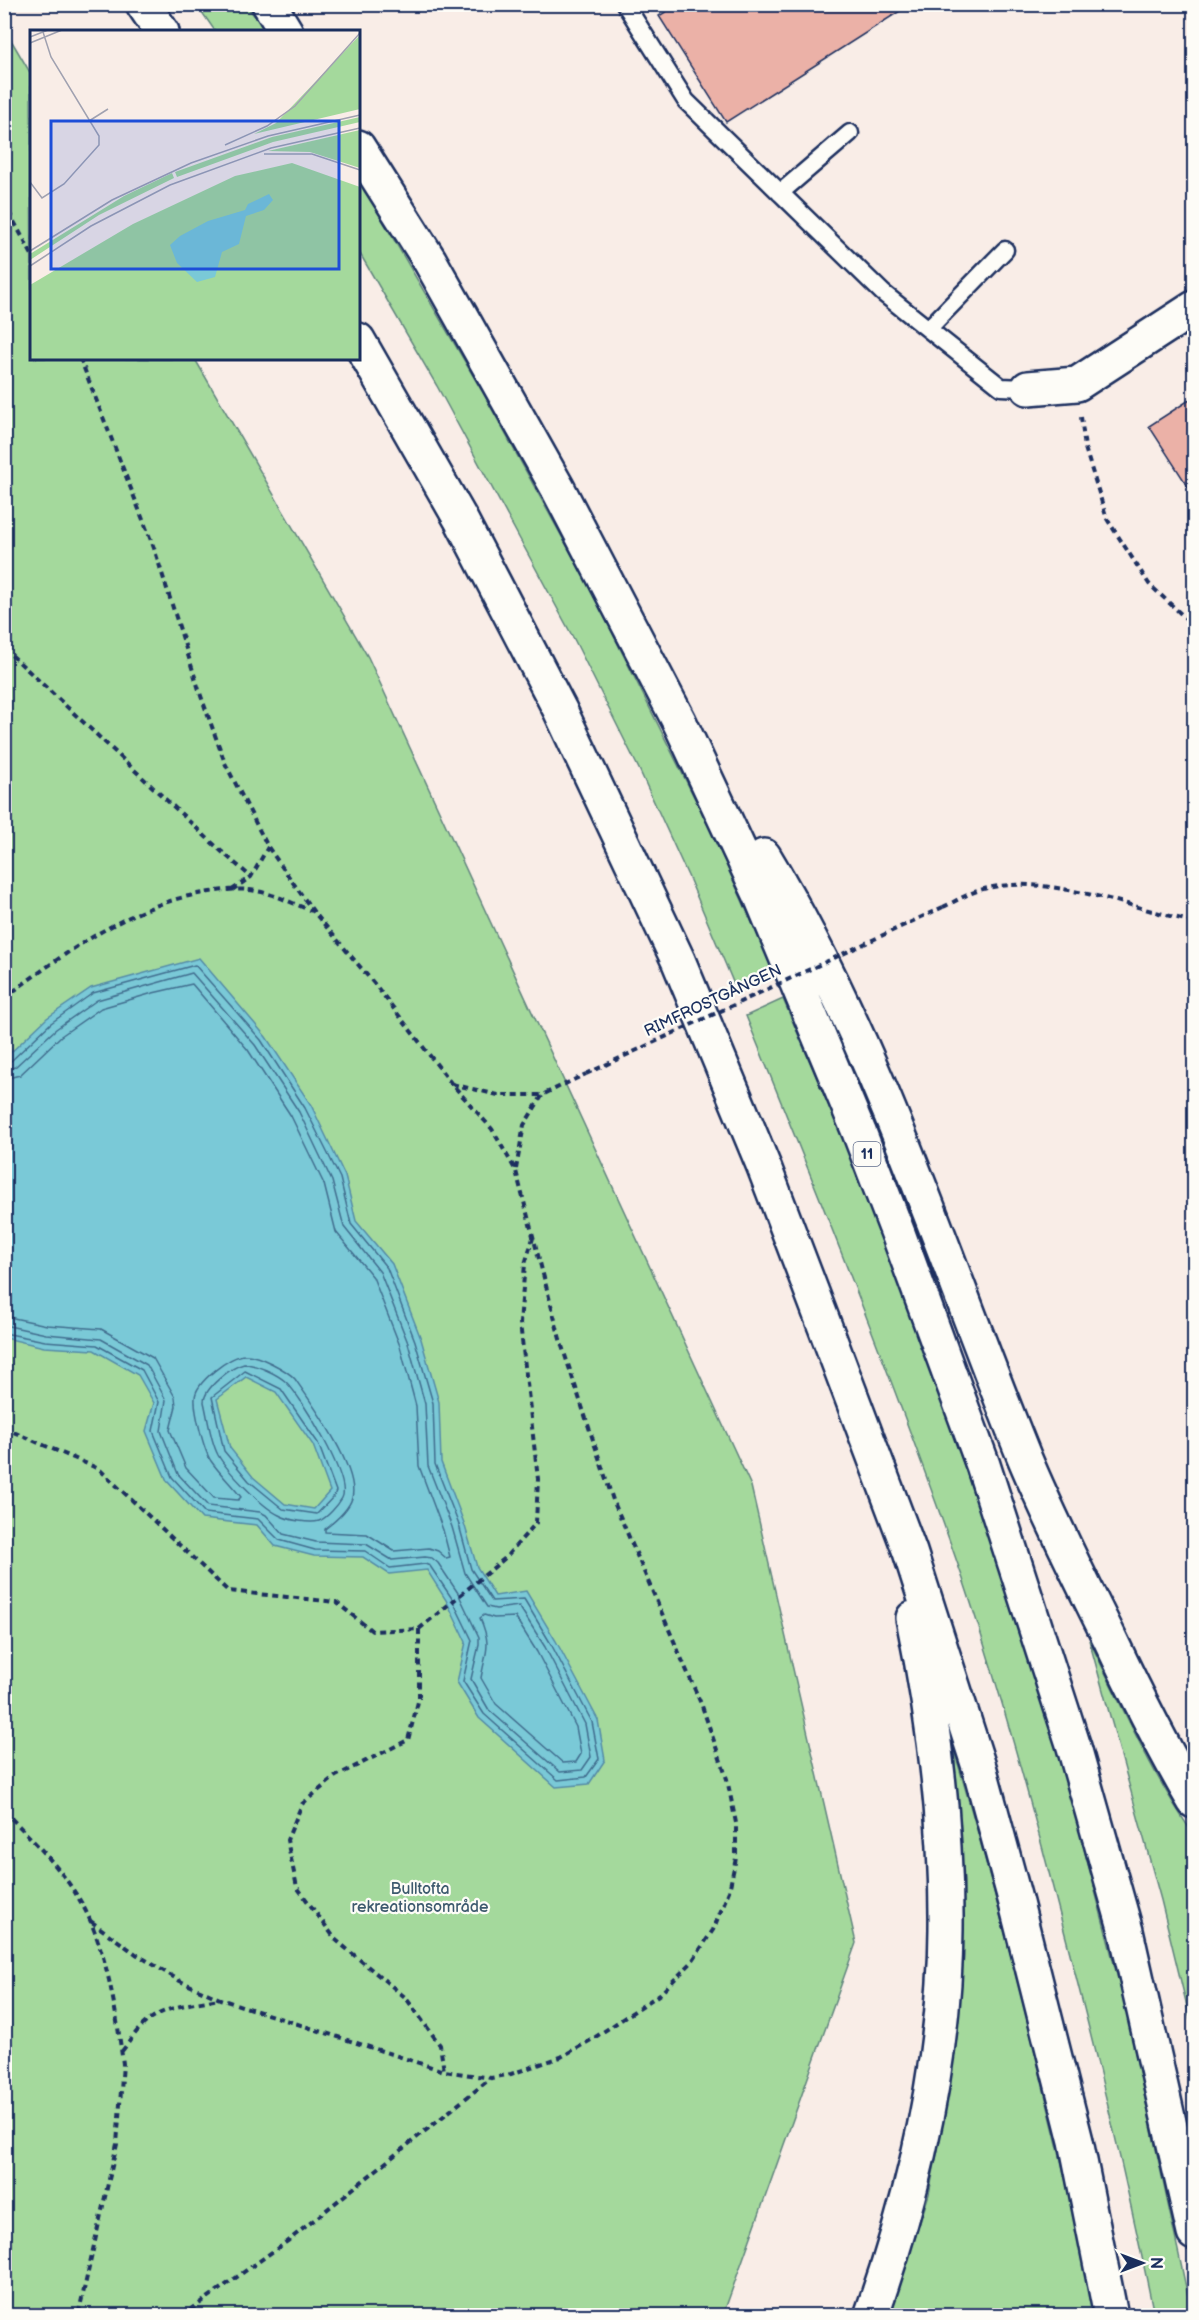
<svg xmlns="http://www.w3.org/2000/svg" width="1199" height="2320" font-family="'Balsamiq Sans',sans-serif">
<rect width="100%" height="100%" fill="#f9ede7"/>
<filter id="ink" filterUnits="userSpaceOnUse"><feTurbulence type="fractalNoise" baseFrequency=".0167" numOctaves="2"/><feDisplacementMap in="SourceGraphic" scale="12" xChannelSelector="R" yChannelSelector="G"/><feConvolveMatrix kernelMatrix="1 2 1 2 8 2 1 2 1" color-interpolation-filters="sRGB"/></filter>
<g filter="url(#ink)">
<path fill="#a4d99c" stroke="#60847d" stroke-width="1.5" d="M197,5h49l20,26h-51z
M4,28l27,46 1,284 163,1 173,298 383,829 105,457 -133,372h-718z
M358,178l124,213 108,197 123,247 61,137 -38,17 -47,-111 -50,-109 -64,-128 -138,-255 -78,-134z
M783,999l66,154 87,232 64,184 67,214 58,223 67,309h-38c-27,-134 -59,-267 -94,-400 -29,-113 -60,-226 -97,-336 -66,-190 -141,-377 -217,-563z
M1089,1640c33,66 63,135 105,195v200l-33,-135z
M954,1750c35,118 66,237 94,357 17,69 34,138 47,208l-205,1 39,-122 20,-103 13,-130 -1,-105z"/>
<path fill="#7ac9d7" stroke="#548ba7" stroke-width="1.5" fill-rule="evenodd" d="M199,958l67,79 45,68 34,71 11,45 36,43 29,75 18,63 2,60 23,61 13,44 18,29 31,-5 30,50 42,79 7,40 -16,24 -33,3 -77,-69 -22,-36 9,-40 -20,-42 -19,-30 -38,4 -26,-17 -49,-1 -39,-10 -18,-21 -55,-6 -35,-38 -21,-50 8,-28 -16,-28 -44,-25 -50,-3 -39,-9v-280l42,-40 44,-30zM246,1377l30,15 37,53 17,46 -16,18 -29,-5 -32,-27 -23,-29 -13,-49z"/>
<g fill="none" stroke-linecap="round" stroke-linejoin="round">
<path stroke="#416d8e" stroke-width="1.5" d="M4,1062l7,-1 40,-38 42,-30 102,-28 66,75 44,68 35,70 11,46 36,44 28,73 18,62 2,61 24,61 12,44 21,32 32,-2 27,45 41,78 7,37 -13,18 -28,3 -74,-66 -21,-33 9,-41 -21,-43 -21,-31 -5,-2 -35,4 -25,-17 -50,-1 -36,-10 -21,-21 -53,-6 -33,-36 -19,-46 6,-29 -17,-32 -45,-25 -52,-4 -41,-8
M4,1070l11,-3 41,-38 41,-29 95,-27 63,72 44,67 33,69 12,46 36,45 28,71 17,61 3,62 24,61 13,46 22,34 9,2 23,-3 26,41 40,77 6,33 -9,13 -22,2 -71,-62 -18,-31 8,-34v-8l-21,-44 -20,-30 -6,-5 -7,-1 -33,3 -26,-16 -50,-2 -33,-8 -17,-19 -6,-3 -52,-6 -30,-32 -17,-43 5,-31 -19,-35 -46,-26 -55,-5 -42,-9
M4,1079l16,-4 41,-39 40,-28 52,-15 39,-9 56,66 43,66 33,68 12,48 37,45 27,69 16,60 3,60 24,64 7,27 -4,1 -8,-7 -9,-3 -35,3 -27,-17 -42,-2v-3c9,-7 24,-20 27,-31 8,-29 -41,-96 -57,-119 -8,-9 -38,-25 -50,-24 -15,0 -50,28 -50,43 -1,13 9,53 16,63 9,13 21,24 30,36l-3,3 -24,-2 -28,-30 -16,-38 6,-24 -1,-9 -22,-39 -52,-29 -54,-4 -43,-9
M244,1364c12,0 33,10 42,18 15,14 66,98 56,116 -4,7 -15,20 -23,23 -8,3 -32,-1 -40,-6 -17,-8 -52,-44 -61,-60 -8,-15 -10,-37 -14,-53 0,-14 27,-35 40,-38z
M245,1371l36,18 37,54 18,48 -2,5 -17,18 -34,-5 -34,-28 -25,-30 -12,-54z
M484,1615l10,3 21,-1 22,35 39,75 5,27 -5,8 -13,1 -67,-59 -15,-26c5,-28 11,-32 -1,-60z"/>
</g>
<path fill="#ebb1a7" stroke="#1b2f5e" stroke-width="1.5" d="M678,4h233l-185,118 -67,-106z
M1194,397v99l-45,-70z"/>
<g fill="none" stroke-linecap="round" stroke-linejoin="round">
<g stroke="#1b2f5e" stroke-width="21">
<path id="lane" d="M625,4l61,97 197,192 118,94 27,1
M780,193l70,-60
M928,329l77,-79"/>
</g>
<g stroke="#1b2f5e" stroke-width="38">
<path id="street" d="M1028,388l49,-4 117,-76"/>
</g>
<g stroke="#1b2f5e" stroke-width="38">
<path id="highway" d="M143,4l19,28
M269,4l17,28
M358,147l72,114 127,226 122,234 80,171 100,240 40,104 84,229 91,282 52,184 68,302
M358,340l102,178 100,192 118,250 86,207 63,165 83,220 70,218 36,133 60,238 35,175
M764,856c114,189 179,401 261,603 26,62 56,121 85,180 26,55 53,109 84,162
M871,2316c44,-124 74,-255 75,-387 1,-105 -12,-209 -33,-311"/>
</g>
<path stroke="#1b2f5e" stroke-width="4" stroke-dasharray="6 4.5" stroke-linecap="butt" d="M4,203l28,52
M80,358l74,190 47,148 24,67 43,84 45,64 64,76 74,96 41,46 24,42 45,172 52,157 89,206 25,73 9,44v35l-7,33 -16,39 -22,33 -31,31 -69,46 -30,17 -50,17 -20,4 -47,-7 -224,-72 -40,-18 -44,-27 -47,-34
M1081,417l4,31 22,71 42,65 45,42
M4,648l217,203 30,26
M232,890l19,-13 17,-30
M943,907c11,-5 22,-12 34,-16 61,-21 155,17 217,31
M4,998c63,-46 127,-95 206,-106 14,-2 31,-4 46,-1 19,3 38,13 56,20
M452,1084l46,11h44l44,-21
M516,1169l8,-44 18,-29
M4,1428l95,41 129,122 108,11 36,29 47,-2 85,-70 32,-36 2,-44 -18,-156 5,-59 8,-26
M419,1629v69l-11,42 -72,36 -34,28 -15,36 10,47 39,53 70,58 34,47 4,26
M4,1811c32,32 68,68 86,109 19,45 27,96 33,144l-6,80 -39,172
M122,2051c6,-7 11,-16 18,-23 20,-22 51,-24 79,-29
M182,2316l107,-76 202,-162"/>
<use href="#lane" stroke="#fdfcf7" stroke-width="16"/>
<use href="#street" stroke="#fdfcf7" stroke-width="33"/>
<use href="#highway" stroke="#fdfcf7" stroke-width="33"/>
<path stroke="#1b2f5e" stroke-width="4" stroke-dasharray="6 4.5" stroke-linecap="butt" d="M586,1074l357,-167"/>
</g>
</g>
<g text-anchor="middle" dominant-baseline="central" stroke-width="4.5" stroke-linejoin="round" paint-order="stroke">
<rect fill="#fdfcf7" stroke="#5f6c8c" stroke-width="1.5" x="853.5" y="1142" width="27" height="24" rx="4.5"/>
<g font-size="15" font-weight="bold" fill="#1b2f5e">
<text x="867" y="1154">11</text>
</g>
<g font-size="16" fill="#1b2f5e" stroke="#fdfcf7">
<text transform="translate(713 1001) rotate(-25)">RIMFROSTGÅNGEN</text>
</g>
<g font-size="16" fill="#3d5a6e" stroke="#fdfcf7">
<text x="420" y="1889">Bulltofta<tspan x="420" dy="18">rekreationsområde</tspan></text>
</g>
</g>
<g transform="translate(30 30)">
<rect width="330" height="330" fill="#f9ede7"/>
<path d="M330,5v74l-106,25 22,-11zM330,87v5l-87,20 -96,35 -2,-5 97,-35zM330,100v38l-50,-16 -42,-1zM262,133l68,24v173h-330v-75l103,-61 102,-48zM142,143l2,5 -75,37 -69,45v-6l94,-58z" fill="#a4d99c"/>
<path d="M239,164l4,6 -9,10 -18,6 -7,28 -17,8 -7,25 -18,5 -20,-19 -7,-18 10,-9 28,-15 37,-11 3,-6z" fill="#7ac9d7"/>
<path fill="none" stroke="#a0a1b0" stroke-width="1.5" d="M0,7l18,-7M0,13l32,-13M59,91l19,-12M195,115l42,-19 28,-20 65,-73M234,124h48l48,16M0,152l12,16 22,-14 35,-39v-9l-48,-79 -8,-25M0,221l82,-51 79,-37 77,-27 92,-21M0,236l61,-40 79,-41 101,-37 89,-20"/>
<path fill="#1d4ed8" fill-opacity="0.15" stroke="#1d4ed8" stroke-width="3" d="M21,91h288v148h-288z"/>
<rect width="330" height="330" fill="none" stroke="#1b2f5e" stroke-width="3"/>
</g>
<rect width="1199" height="2320" fill="none" stroke="#fdfcf7" stroke-width="24"/>
<rect x="12" y="12" width="1175" height="2296" fill="none" stroke="#1b2f5e" stroke-width="2" filter="url(#ink)"/>
<g transform="translate(1142 2263) rotate(90)" stroke="#fdfcf7" stroke-width="4.5" paint-order="stroke">
<path d="M0-4.5L10 22L0 15L-10 22Z" fill="#1b2f5e"/>
<text y="-9" font-size="16" font-weight="bold" text-anchor="middle" fill="#1b2f5e">N</text>
</g>
</svg>
